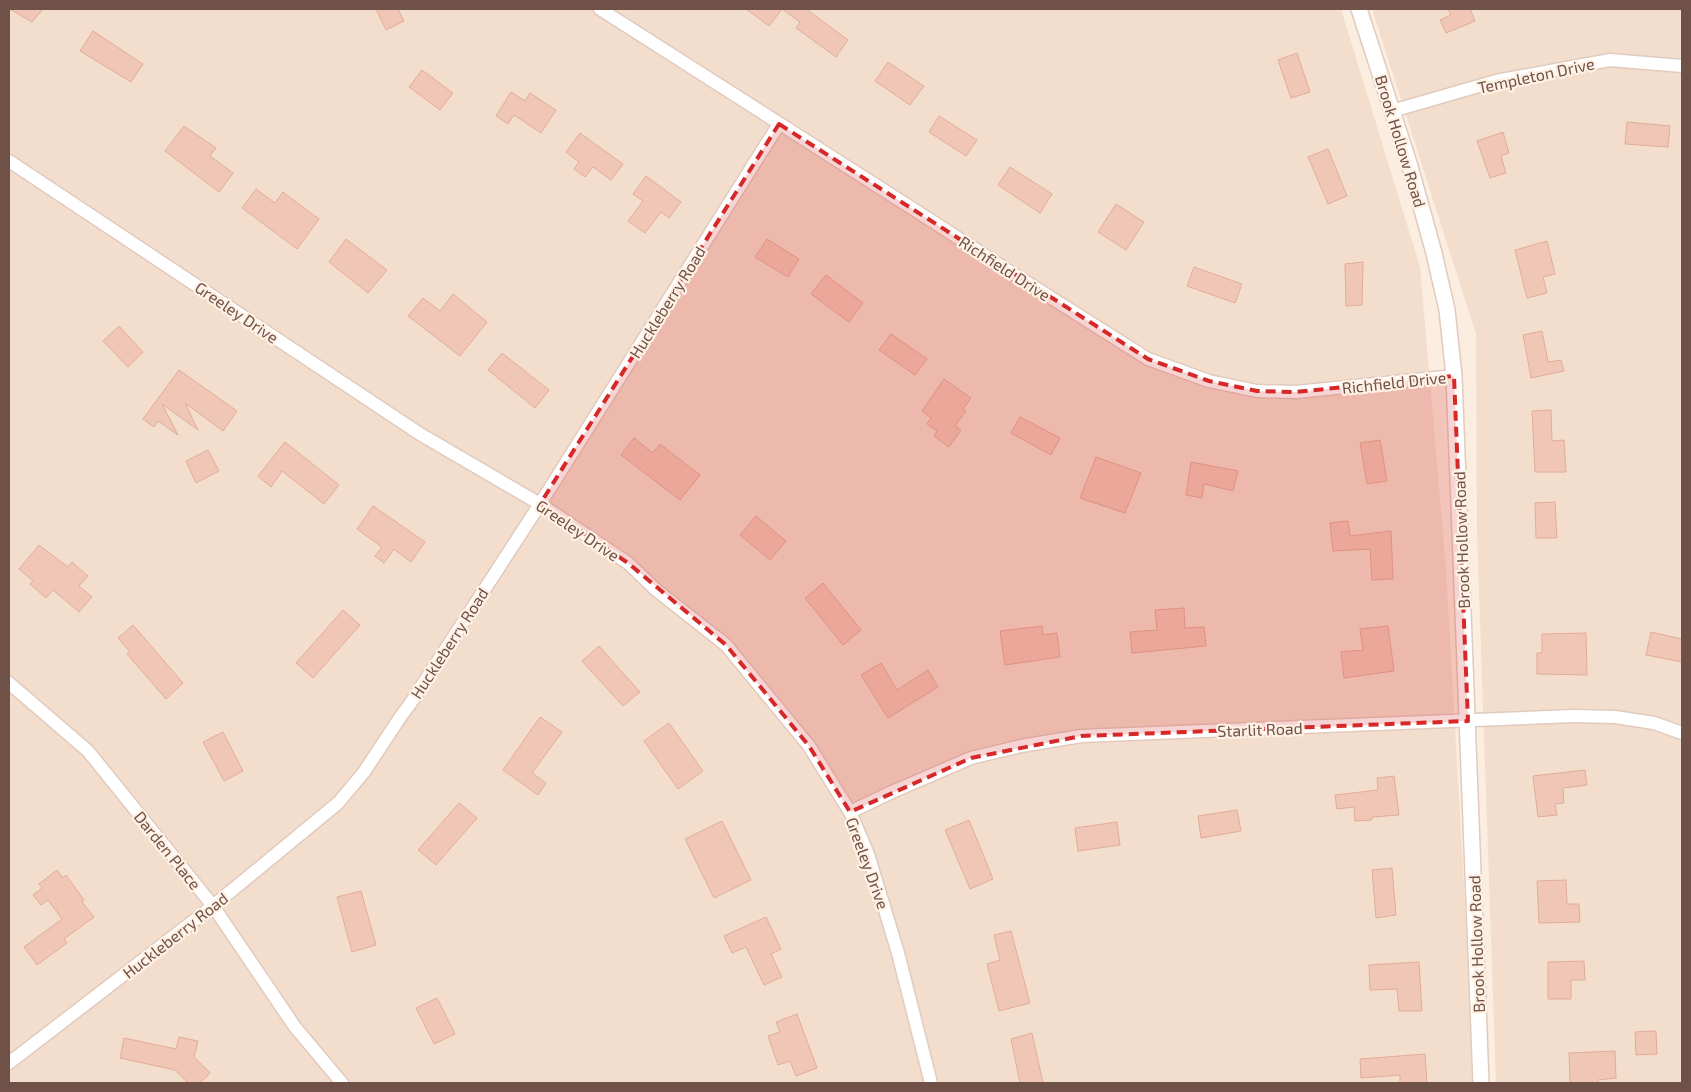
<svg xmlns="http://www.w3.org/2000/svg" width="1691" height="1092" font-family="'Exo 2',sans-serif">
<rect width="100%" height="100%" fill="#fbeddf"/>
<path fill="#f3decd" d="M9,9h1332l79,258 26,300 29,516h-1466z
M1372,9h310v1074h-186l-19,-550 -1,-199z"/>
<path fill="#f0c7b7" stroke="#e2ac98" d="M10,9h33l-11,13z
M376,9h22l6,12 -18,9z
M746,9h60l42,31 -12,17 -40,-29 4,-6 -18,-13 -13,17z
M1448,9h22l5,12 -29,12 -6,-13 11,-5z
M93,31l50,33 -12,18 -51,-31z
M1297,53l13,39 -19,6 -13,-38z
M888,62l36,24 -14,19 -35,-24z
M422,70l31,23 -13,17 -31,-23z
M511,92l14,9 5,-8 26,17 -15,23 -27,-18 -6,9 -12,-8z
M939,116l38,24 -11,16 -37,-24z
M1627,122l43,4 -2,21 -43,-3z
M184,126l32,22 -6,8 23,17 -14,19 -54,-41z
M1503,132l6,21 -8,3 5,17 -16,5 -13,-37z
M580,133l43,31 -12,16 -18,-13 -8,10 -11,-8 5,-7 -13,-10z
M1328,149l19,47 -19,8 -20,-47z
M1010,167l42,27 -12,19 -42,-28z
M646,176l35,26 -12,16 -8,-6 -16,21 -17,-12 15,-20 -10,-7z
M256,189l19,14 8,-11 36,27 -22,30 -55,-41z
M1116,204l28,18 -18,28 -28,-18z
M346,239l41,31 -19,23 -39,-31z
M767,239l32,20 -11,18 -33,-20z
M1547,241l8,33 -12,3 4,16 -20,5 -12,-48z
M1363,262l-1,43 -16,1 -1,-42z
M1194,267l48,17 -7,19 -48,-17z
M826,275l37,28 -14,19 -38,-28z
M453,294l34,28 -27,34 -52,-40 15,-18 17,13z
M119,326l24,26 -15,15 -25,-26z
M1542,331l6,31 13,-2 3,11 -33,7 -8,-43z
M891,334l36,25 -12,16 -36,-25z
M502,353l47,37 -14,18 -47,-38z
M179,370l58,41 -14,20 -38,-28 13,27 -36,-26 16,31 -20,-14 -4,6 -11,-8z
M944,379l27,19 -8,11 3,2 -11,15 6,4 -12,17 -15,-11 3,-5 -10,-7 4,-6 -9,-7z
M1551,410l1,31 12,-1 2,32h-31l-3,-61z
M1020,417l40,21 -9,17 -40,-22z
M634,438l19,15 7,-9 40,31 -20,25 -59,-45z
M1380,440l7,41 -20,3 -7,-41z
M285,442l54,43 -15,19 -42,-33 -11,16 -13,-11z
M208,450l11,21 -23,12 -10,-22z
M1096,457l45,16 -16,40 -45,-15z
M1191,462l47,9 -5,20 -29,-7 -2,14 -16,-3z
M1555,502l2,36h-21l-1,-35z
M373,506l52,36 -14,20 -17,-13 -10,14 -9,-7 7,-9 -25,-18z
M756,516l30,25 -16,19 -30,-25z
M1348,521l2,15 41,-5 2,48 -21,1 -2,-31 -37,2 -3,-28z
M39,545l29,22 4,-5 16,14 -9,10 13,11 -13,15 -26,-22 -7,8 -16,-14 3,-3 -14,-12z
M823,583l38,47 -18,15 -38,-47z
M1184,608l1,20 19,-1 2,19 -74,7 -2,-21 27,-2 -2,-20z
M343,610l17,15 -47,53 -17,-15z
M133,625l50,58 -17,16 -39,-45 3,-2 -12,-14z
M1042,626l1,9 14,-2 3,24 -55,8 -5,-34z
M1388,626l6,45 -50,7 -3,-26 22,-2 -3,-21z
M1651,632l31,7v23l-36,-7z
M1586,633l1,42 -50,-1v-21h5v-19z
M599,646l41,46 -17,14 -41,-45z
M881,663l16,27 31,-20 10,17 -50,31 -27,-43z
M540,717l22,15 -30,41 14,10 -8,12 -35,-25z
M669,723l34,48 -25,18 -34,-48z
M223,732l20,39 -19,10 -21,-39z
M1585,770l2,15 -24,3 1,15 -9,1 2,11 -19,2 -5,-41z
M1394,776l5,39 -27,2v3l-17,1 -1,-14 -17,2 -2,-14 43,-5 -1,-12z
M459,803l18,15 -41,47 -18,-15z
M1237,810l4,21 -40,7 -3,-22z
M969,820l24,59 -23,10 -25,-59z
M722,821l29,59 -37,18 -29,-59z
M1117,822l3,23 -42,6 -3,-23z
M1392,868l4,47 -20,3 -4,-48z
M57,870l6,8 3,-3 18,25 -2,2 12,15 -30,22 3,4 -30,22 -13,-18 38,-28 -14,-19 -7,5 -8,-10 9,-7 -3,-4z
M1566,880l1,24h12l1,18 -41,1 -2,-42z
M361,891l15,54 -24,7 -15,-55z
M766,917l15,32 -10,5 11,23 -18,8 -18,-38 -14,6 -8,-17z
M1011,931l19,72 -31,8 -12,-47 13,-4 -6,-25z
M1584,961l1,19h-14v19h-23v-37z
M1419,962l3,49h-23l-2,-22 -27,1 -1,-25z
M437,998l18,36 -21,10 -18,-36z
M797,1014l20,54 -21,8 -6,-15 -12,4 -10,-29 12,-4 -4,-10z
M1656,1031l1,23 -21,1 -1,-23z
M1032,1033l11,50h-23l-9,-44z
M179,1037l19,4 -4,16 16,16 -10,10h-12l-13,-13 -55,-12 4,-20 52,11z
M1615,1051l1,27 -18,2v3h-28l-1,-30z
M1425,1054l2,29h-27v-8l-39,3 -1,-19z"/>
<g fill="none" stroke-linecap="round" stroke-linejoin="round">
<g stroke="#e1cabe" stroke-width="15">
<path id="minor" d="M600,9l332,212 69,45 147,93 61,22 48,10 39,1 158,-16
M1392,111l104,-30 114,-21 72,6
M9,161l411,273 120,70 88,59 27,26 71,56 83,101 41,66 18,42 30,99 33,130
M9,683l79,68 125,155 82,121 47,56
M850,812l42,-20 79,-34 50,-12 60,-10 492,-20 42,1 39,6 28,10
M9,1063l204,-157 125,-103 26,-31 37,-56 9,-12 130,-200 239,-380"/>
</g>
<g stroke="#e1cabe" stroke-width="18">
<path id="tertiary" d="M1359,9l50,154 25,90 13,57 7,66 27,707"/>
</g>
<use href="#minor" stroke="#fff" stroke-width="12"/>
<use href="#tertiary" stroke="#fff" stroke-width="15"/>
</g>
<path fill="#d62828" fill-opacity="0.2" stroke="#d62828" stroke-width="4" stroke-dasharray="10 6" stroke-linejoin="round" d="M779,124l369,235 61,22 48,10 39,1 158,-16 14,345 -387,15 -110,22 -121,54 -41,-66 -83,-101 -98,-82 -88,-59z"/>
<g text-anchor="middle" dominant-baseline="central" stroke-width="4.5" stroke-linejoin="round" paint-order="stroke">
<g font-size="16" fill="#705148" stroke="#fff1e4">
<text transform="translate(1536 75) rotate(-12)">Templeton Drive</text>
<text transform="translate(1401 141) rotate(73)">Brook Hollow Road</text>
<text transform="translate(1005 268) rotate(33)">Richfield Drive</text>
<text transform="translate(667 302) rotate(-58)">Huckleberry Road</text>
<text transform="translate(237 312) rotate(34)">Greeley Drive</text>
<text transform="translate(1394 382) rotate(-6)">Richfield Drive</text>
<text transform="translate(578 530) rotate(34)">Greeley Drive</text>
<text transform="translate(1461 540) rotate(-92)">Brook Hollow Road</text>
<text transform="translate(449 643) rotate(-57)">Huckleberry Road</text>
<text transform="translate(1260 729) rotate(-2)">Starlit Road</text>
<text transform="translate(168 850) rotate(51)">Darden Place</text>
<text transform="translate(868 863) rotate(70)">Greeley Drive</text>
<text transform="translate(175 935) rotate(-38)">Huckleberry Road</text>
<text transform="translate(1476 944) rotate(-92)">Brook Hollow Road</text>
</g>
</g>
<rect width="1691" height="1092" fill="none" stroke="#705148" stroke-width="20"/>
</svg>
